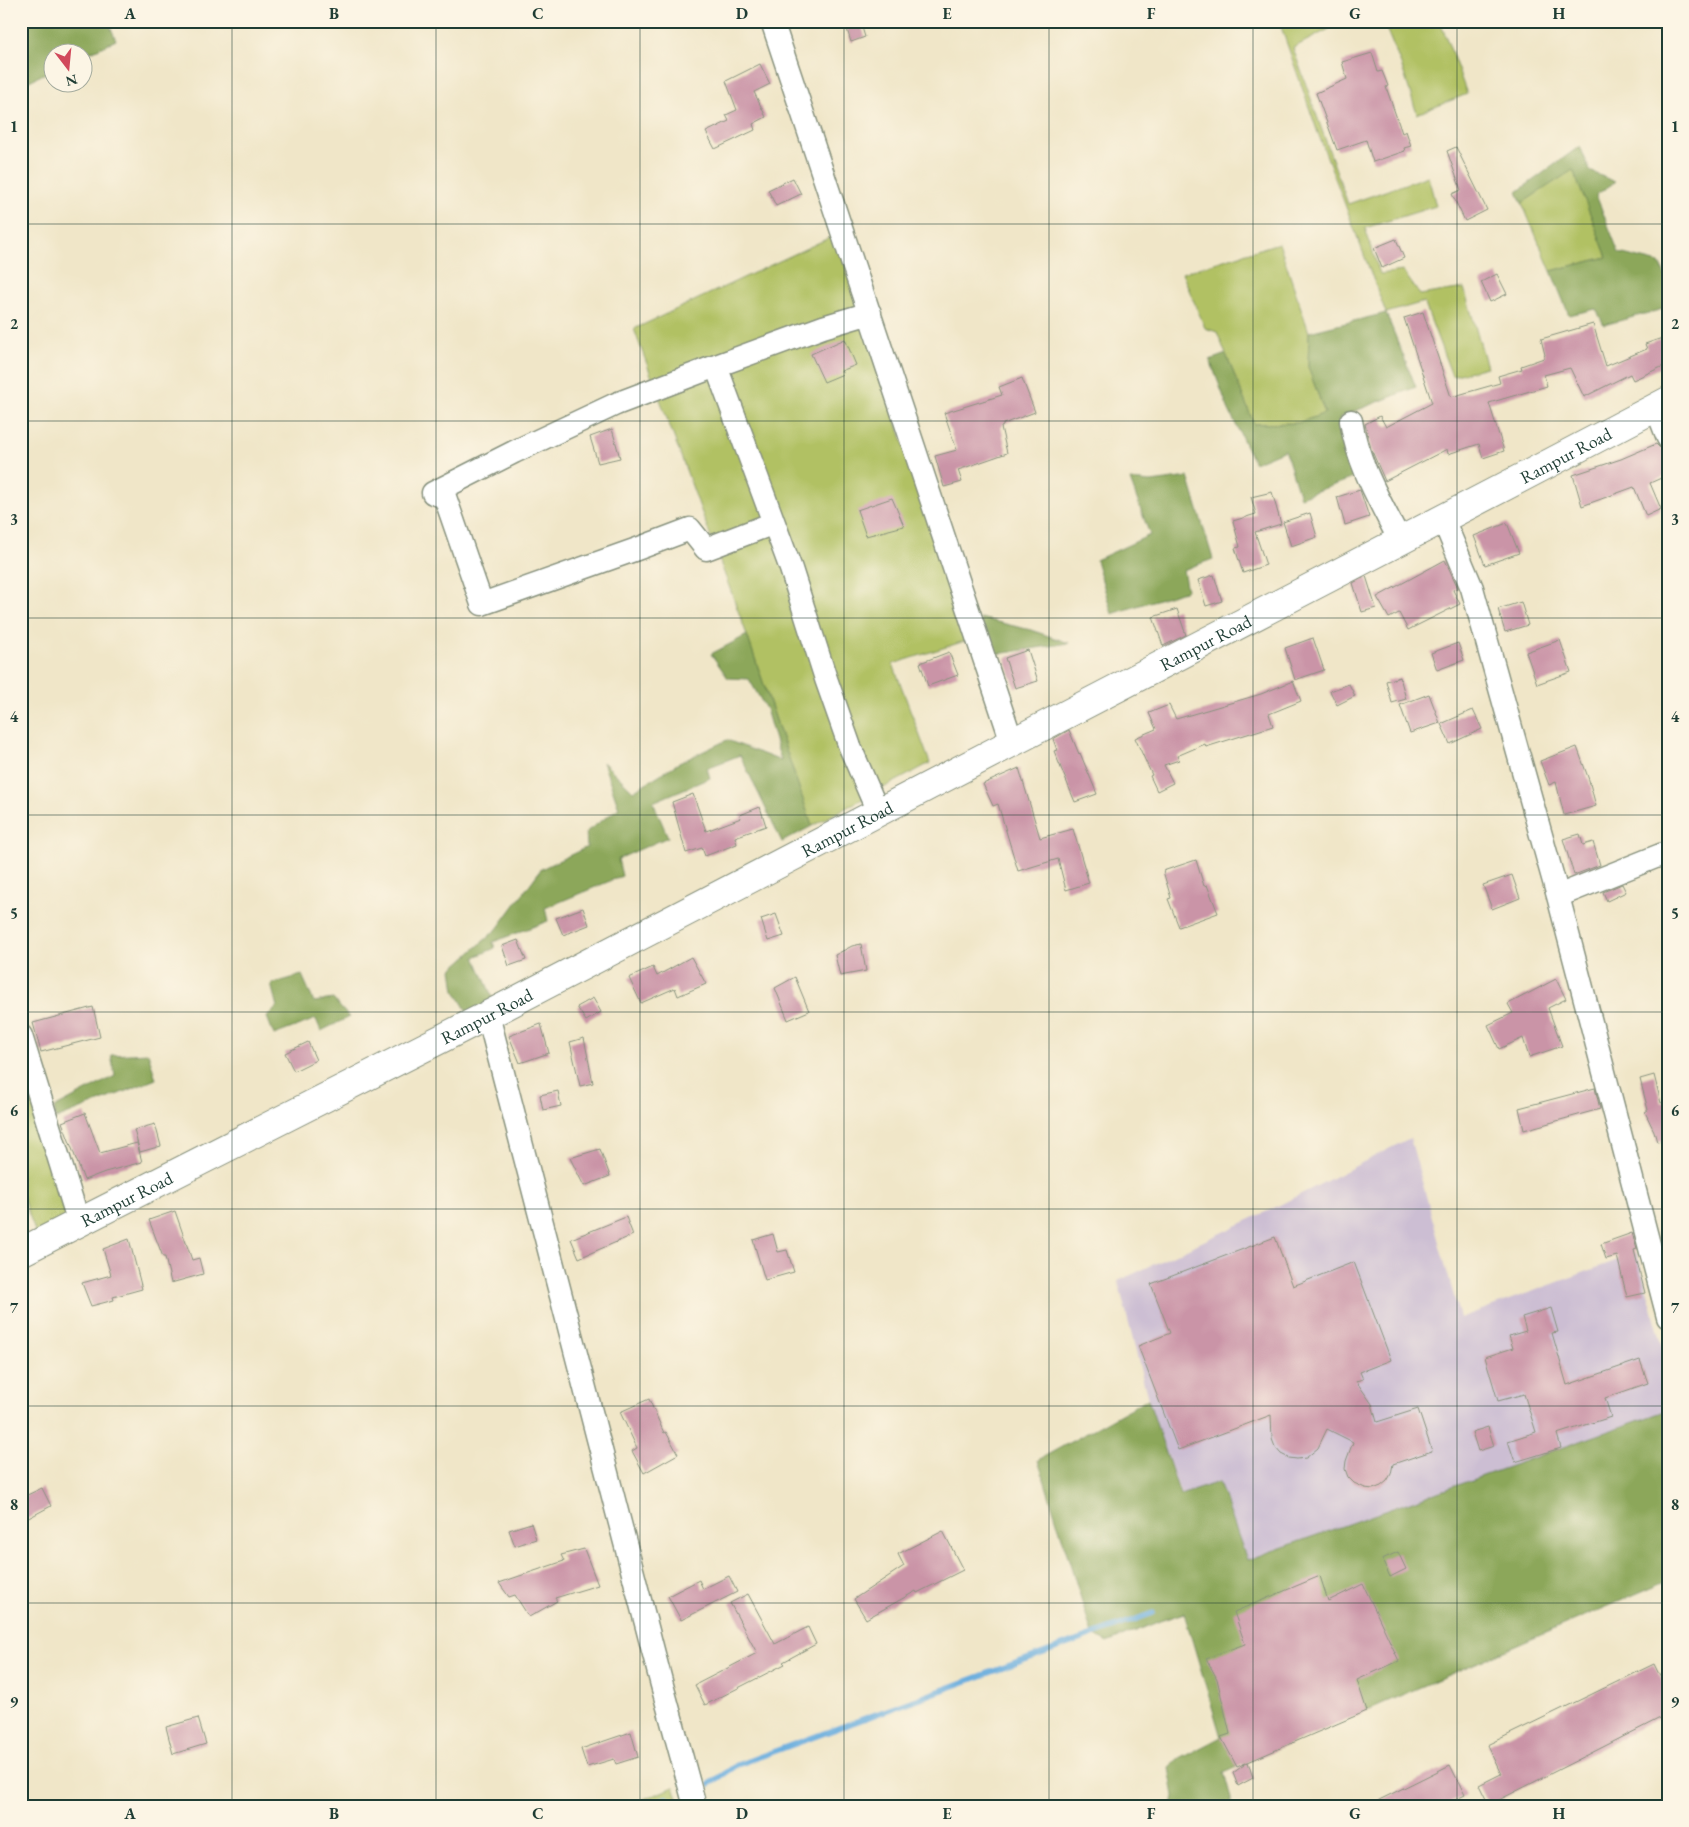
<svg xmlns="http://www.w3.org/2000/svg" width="1689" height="1827" font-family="'EB Garamond',serif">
<rect width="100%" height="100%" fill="#fcf5e5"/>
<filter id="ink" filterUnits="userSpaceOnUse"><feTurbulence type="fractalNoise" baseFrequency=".02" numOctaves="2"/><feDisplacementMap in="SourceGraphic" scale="10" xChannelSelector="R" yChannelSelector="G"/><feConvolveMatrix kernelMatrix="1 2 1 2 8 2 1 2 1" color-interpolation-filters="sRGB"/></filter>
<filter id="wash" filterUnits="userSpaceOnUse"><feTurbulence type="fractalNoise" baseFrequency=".0096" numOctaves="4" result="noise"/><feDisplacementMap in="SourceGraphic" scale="20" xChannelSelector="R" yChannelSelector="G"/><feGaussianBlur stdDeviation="1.12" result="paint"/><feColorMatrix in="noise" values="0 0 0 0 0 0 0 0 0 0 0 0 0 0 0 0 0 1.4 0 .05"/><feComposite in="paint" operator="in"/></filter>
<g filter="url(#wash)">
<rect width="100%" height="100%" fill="#f0e6c8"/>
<path fill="#ccbed3" d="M1410,1138l50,180 177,-65 31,113v44l-422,150 -27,-77 -38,12 -33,-96 -30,-118 152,-71z"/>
<path fill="#b1c164" stroke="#687f4c" d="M1279,21h65l-51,27 55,156 80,-28 8,30 -71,22 15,46 23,-3 17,24 44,-7 23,79 -35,9 -28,-74 -38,11 -68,-180z
M1383,21h57l27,73 -50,20 -15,-47z
M1573,169l34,88 -56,14 -29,-68z
M835,235l133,405 -75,24 37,99 -118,63 -65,-191 -113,-306z
M1279,243l30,89 -1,35 17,47 -27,9 -44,1 -37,-92 -12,-4 -23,-55z
M21,1056l50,160 -35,18 -15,-42z
M674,1787l7,18 -2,1h-52z"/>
<path fill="#8ca75a" stroke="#567247" d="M21,21h87l8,19 -33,16 -1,-4h-30v18l-31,15z
M1580,146l10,25 25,11 -19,13 23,58 40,10 9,18v38l-5,-10 -59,16 -8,-16 -27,6 -18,-44 56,-14 -34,-87 -51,33 -5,-11z
M1386,313l30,74 -76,30 3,28 11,33 -54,19 -15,-47 -31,13 -26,-55 -18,-48 16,-6 28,70 44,-1 27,-10 -17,-46 1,-35z
M1188,477l25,82 -30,11 4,20 -75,24 -16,-54 54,-25 -20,-55 21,2z
M980,618l51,12 38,13 -78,12z
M747,635l65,191 -30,16 -42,-87 -33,13 3,10 -57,24 15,35 -50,22 4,17 -77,32 3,13 -55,21 2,6 -20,9 18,42 -25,14 -13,-22 -3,-22 45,-40 44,-60 46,-22 -1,-15 33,-24 -16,-46 30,29 44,-27 50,-24 54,21 -15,-52 -17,-30 -21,-1 -17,-24z
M302,975l12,27 19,-3 16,18 -28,14 -5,-12 -42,16 -7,-18 10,-10 -6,-23z
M148,1053l8,26 -100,40 -2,-11 61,-32 -4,-21z
M1148,1399l32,96 39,-13 28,78 421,-150v170l-444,192 9,34h-61l2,-10 -5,-28 10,-9 42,-22 -37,-124 -24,8 -53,22 -15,-9 -54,-174z"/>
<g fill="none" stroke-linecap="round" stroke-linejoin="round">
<path stroke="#69adde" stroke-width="5.5" d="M710,1784l27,-19 416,-152
M647,1806l19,-8"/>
</g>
<g id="blocks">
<path fill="#ca94a7" d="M860,21l5,16 -14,5 -5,-16z
M1372,53l6,19 4,-1 6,15 -2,1 16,46 4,-2 5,15 -7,2 1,3 -32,11 -7,-22 -29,10 -21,-57 31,-14 -5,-17z
M760,64l10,20 -16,8 12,25 -13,7 2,6 -40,19 -9,-17 23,-11 -3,-6 11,-5 -11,-29z
M1456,147l31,63 -22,11 -13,-27 9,-4 -14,-39z
M793,178l8,16 -25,12 -8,-16z
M1396,239l8,19 -22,10 -8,-20z
M1497,274l10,20 -17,8 -9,-20z
M1423,312l28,85 49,-14 -2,-7 24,-7 -1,-3 23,-8v-2l1,-1 -4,-16 52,-15 13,42 41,-17 -2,-5 23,-8v28l-35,16 -3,-6 -46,23 -14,-29 -26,7 3,11 -58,17 15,48 -21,7 -4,-14 -31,10 -1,-5 -62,32 -14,-32 -6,-25 15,-8 6,11 46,-24 -28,-85z
M845,339l11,26 -15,6 2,3 -19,8 -13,-28z
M1022,378l13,34 -32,12v2l-2,1 6,26 -49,17 4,12 -18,5 -9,-31 22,-6 -13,-37 58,-18 -3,-8z
M612,429l8,29 -22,5 -8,-26z
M1656,444l4,4 8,3v24l-18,8 11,26 -15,7 -12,-29 -52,19 -9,-31 48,-16z
M1360,490l9,27 -24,8 -8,-28z
M1272,492l9,32 -26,8 11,33 -23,8 -8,-25 5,-1 -7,-26 23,-7 -5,-17z
M892,498l12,28 -38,10 -9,-26z
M1310,513l7,24 -26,9 -8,-24z
M1507,523l12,30 -34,12 -11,-29z
M1445,560l13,28 -5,2 7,14 -52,26 -9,-17 -10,5 -12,-21z
M1214,575l8,26 -16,5 -8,-26z
M1366,576l10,32 -14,4 -9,-29z
M1521,602l7,23 -23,7 -7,-23z
M1177,609l9,26 -23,11 -10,-29z
M1313,638l11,32 -29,10 -10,-32z
M1560,640l11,32 -34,12 -11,-32z
M1458,643l6,17 -27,10 -6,-17z
M1028,650l10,31 -23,7 -10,-30z
M949,652l9,23 -30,11 -8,-23z
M1400,677l6,22 -14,4 -6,-22z
M1293,681l8,20 -32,13 4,12 -67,21 -1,-3 -28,12 2,4 -15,5 9,18 -16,8 -7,-15 2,-1 -17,-37 21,-9 -7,-16 20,-8 7,14 85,-25z
M1349,684l6,12 -18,9 -7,-14z
M1429,694l11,29 -30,10 -10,-28z
M1473,710l9,19 -32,15 -9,-20z
M1069,730l10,24 1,-1 17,41 -22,8 -21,-51 3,-1 -4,-11z
M1577,747l12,33 7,26 -32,9 -8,-33 -7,3 -9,-24z
M1019,768l21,70 33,-9 16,54 -23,7 -8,-31 -40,12 -20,-67 -5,2 -10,-22z
M693,794l13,37 35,-13 -1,-3 20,-8 6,19 -31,11 2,7 -32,12 -3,-8 -16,5 -14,-51z
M1580,834l3,11 10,-3 7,23 -26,10 -11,-36z
M1196,860l8,26 3,-1 11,28 -39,14 -11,-28 3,-1 -8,-27z
M1512,875l8,23 -28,11 -9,-24z
M1622,884l4,8 -19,9 -4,-9z
M583,908l6,17 -26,10 -7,-17z
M776,914l8,22 -16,5 -7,-22z
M518,940l8,20 -17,6 -7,-20z
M861,944l5,27 -26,5 -5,-21 17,-9z
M691,957l15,27 -28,12 -3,-8 -34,15 -12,-25 24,-11 4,9z
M795,977l14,34 -21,9 -13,-32z
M1556,979l10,20 -18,9 14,38 -33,11 -6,-19 -24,11 -11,-24 25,-12 -5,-9z
M593,998l8,14 -15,9 -9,-14z
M93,1007l7,30 -59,15 -8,-29z
M541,1024l8,29 -29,10 -11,-27z
M584,1038l9,45 -13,3 -10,-44z
M308,1042l8,18 -22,11 -9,-18z
M1654,1075l7,28 7,-3v40l-11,2 -3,-11 -9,-19 3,-2 -8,-31z
M1595,1088l5,21 -76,21 -5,-22z
M558,1091l3,15 -18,4 -3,-15z
M85,1113l15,40 37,-10 5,19 -37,10 -21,8 -22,-58z
M155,1124l6,22 -21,6 -6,-22z
M600,1149l10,27 -26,10 -14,-28z
M175,1211l17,49 7,-2 4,16 -32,9 -6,-26h-2l-14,-37z
M626,1217l7,18 -54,23 -8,-19z
M1632,1233l5,16 -3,1 11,43 -18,4 -10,-41 -11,3 -5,-15z
M773,1234l5,18 9,-2 7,22 -29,8 -12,-40z
M1275,1237l18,49 61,-24 37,98 -31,12 3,7 -7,2 16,23 5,18 41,-13 14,42 -39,13 -2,10 -4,7 -6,5 -8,3 -8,-1 -11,-5 -6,-6 -3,-8 1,-8 7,-19 -26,-13 -9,19 -12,10 -9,1 -8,-1 -8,-4 -6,-7 -3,-8 -1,-24 -93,35 -40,-104 32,-13 -19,-49z
M129,1239l13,50 -29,8 1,3 -23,6 -9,-23 29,-8 -8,-26z
M1551,1308l7,24 -6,1 15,52 73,-25 8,23 -43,15 6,19 -54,17 4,14 -46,14 -7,-21 28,-9 -12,-38 -26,7 -13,-44 28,-9 -4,-12 17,-5 -4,-14z
M649,1399l15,34 2,-1 12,22 -34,19 -12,-22 5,-3 -17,-36z
M1488,1427l6,19 -16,5 -6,-19z
M42,1488l9,18 -30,16v-24z
M531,1523l5,16 -21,7 -6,-16z
M943,1531l20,39 -46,23 -1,-2 -50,28 -12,-20 50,-33 -6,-12z
M584,1549l14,36 -43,13 2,3 -28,16 -14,-22 -6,2 -10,-14 65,-22 -3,-6z
M1398,1552l8,17 -16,8 -8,-18z
M729,1576l8,16 -56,28 -13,-24 31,-16 4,9z
M1320,1576l8,25 35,-17 36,77 -42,19 10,31 -119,51 5,16 -15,8 -5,-13 15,-11 -11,5 -16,-30 9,-3 -13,-55 -11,-21 39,-14 -11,-32z
M748,1594l27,50 33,-17 8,17 -33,18 2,2 -80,41 -10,-20 62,-32 -27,-50z
M1654,1664l14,29v21l-179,91 -10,-20 22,-11 -14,-29z
M198,1718l8,26 -33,10 -7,-27z
M631,1732l7,25 -22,7 -2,-5 -27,8 -6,-18z
M1450,1765l15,30 -22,11h-76z"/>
</g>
</g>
<g filter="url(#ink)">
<use href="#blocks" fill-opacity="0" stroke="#88927e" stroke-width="1"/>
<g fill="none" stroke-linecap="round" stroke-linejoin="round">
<g stroke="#88927e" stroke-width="25">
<path id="minor" d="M772,21l240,721
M870,313l-47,14 -107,39 75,203 35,110 24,68 28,65
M716,366l-100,38 -102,48 -81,41 12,4 37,107 155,-55 53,-20 16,20 68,-26
M1656,407l12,31
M1351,421c7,44 29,80 49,120
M1443,519l29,69 86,308 110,421
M1558,896l110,-44
M488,1015l174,670 33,121
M21,1036l58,187"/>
</g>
<g stroke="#88927e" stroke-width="30">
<g id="major">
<path id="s1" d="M21,1252l467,-237 1033,-537 147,-77"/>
</g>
</g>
<use href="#minor" stroke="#fff" stroke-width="22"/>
<use href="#major" stroke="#fff" stroke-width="28"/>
</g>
</g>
<path fill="none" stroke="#1f3d34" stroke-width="1" stroke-opacity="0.55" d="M232,21v1785M436,21v1785M640,21v1785M844,21v1785M1049,21v1785M1253,21v1785M1457,21v1785M21,224h1647M21,421h1647M21,618h1647M21,815h1647M21,1012h1647M21,1209h1647M21,1406h1647M21,1603h1647"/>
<g text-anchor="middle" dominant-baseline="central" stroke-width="4" stroke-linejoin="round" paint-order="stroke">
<g font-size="18" fill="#1f3d34" stroke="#fcf5e5">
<text stroke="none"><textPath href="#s1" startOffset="1738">Rampur Road</textPath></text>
<text stroke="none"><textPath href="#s1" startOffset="1332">Rampur Road</textPath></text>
<text stroke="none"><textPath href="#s1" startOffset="928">Rampur Road</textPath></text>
<text stroke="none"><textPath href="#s1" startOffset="522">Rampur Road</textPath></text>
<text stroke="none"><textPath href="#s1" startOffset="118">Rampur Road</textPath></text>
</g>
</g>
<rect width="1689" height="1827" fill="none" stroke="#fcf5e5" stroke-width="55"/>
<g transform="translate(68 68) rotate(164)"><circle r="24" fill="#fcf5e5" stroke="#a4ab9e"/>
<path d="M0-4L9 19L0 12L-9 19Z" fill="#d1495b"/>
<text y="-8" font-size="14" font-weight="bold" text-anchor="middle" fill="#1f3d34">N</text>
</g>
<rect x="28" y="28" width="1634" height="1772" fill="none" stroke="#1f3d34" stroke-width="2"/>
<g font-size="16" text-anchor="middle" font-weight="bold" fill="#1f3d34">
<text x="130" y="19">A</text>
<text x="334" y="19">B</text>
<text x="538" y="19">C</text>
<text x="742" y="19">D</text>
<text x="947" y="19">E</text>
<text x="1151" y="19">F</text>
<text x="1355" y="19">G</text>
<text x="1559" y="19">H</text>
<text x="14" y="132">1</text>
<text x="1675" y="132">1</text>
<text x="14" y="329">2</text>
<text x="1675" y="329">2</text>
<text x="14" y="525">3</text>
<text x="1675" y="525">3</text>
<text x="14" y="722">4</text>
<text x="1675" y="722">4</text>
<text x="14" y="919">5</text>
<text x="1675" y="919">5</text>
<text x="14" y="1116">6</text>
<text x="1675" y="1116">6</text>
<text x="14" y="1313">7</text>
<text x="1675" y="1313">7</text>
<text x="14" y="1510">8</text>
<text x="1675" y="1510">8</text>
<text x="14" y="1707">9</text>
<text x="1675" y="1707">9</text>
<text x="130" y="1819">A</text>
<text x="334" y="1819">B</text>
<text x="538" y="1819">C</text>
<text x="742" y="1819">D</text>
<text x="947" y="1819">E</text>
<text x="1151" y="1819">F</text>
<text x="1355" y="1819">G</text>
<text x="1559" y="1819">H</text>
</g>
</svg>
